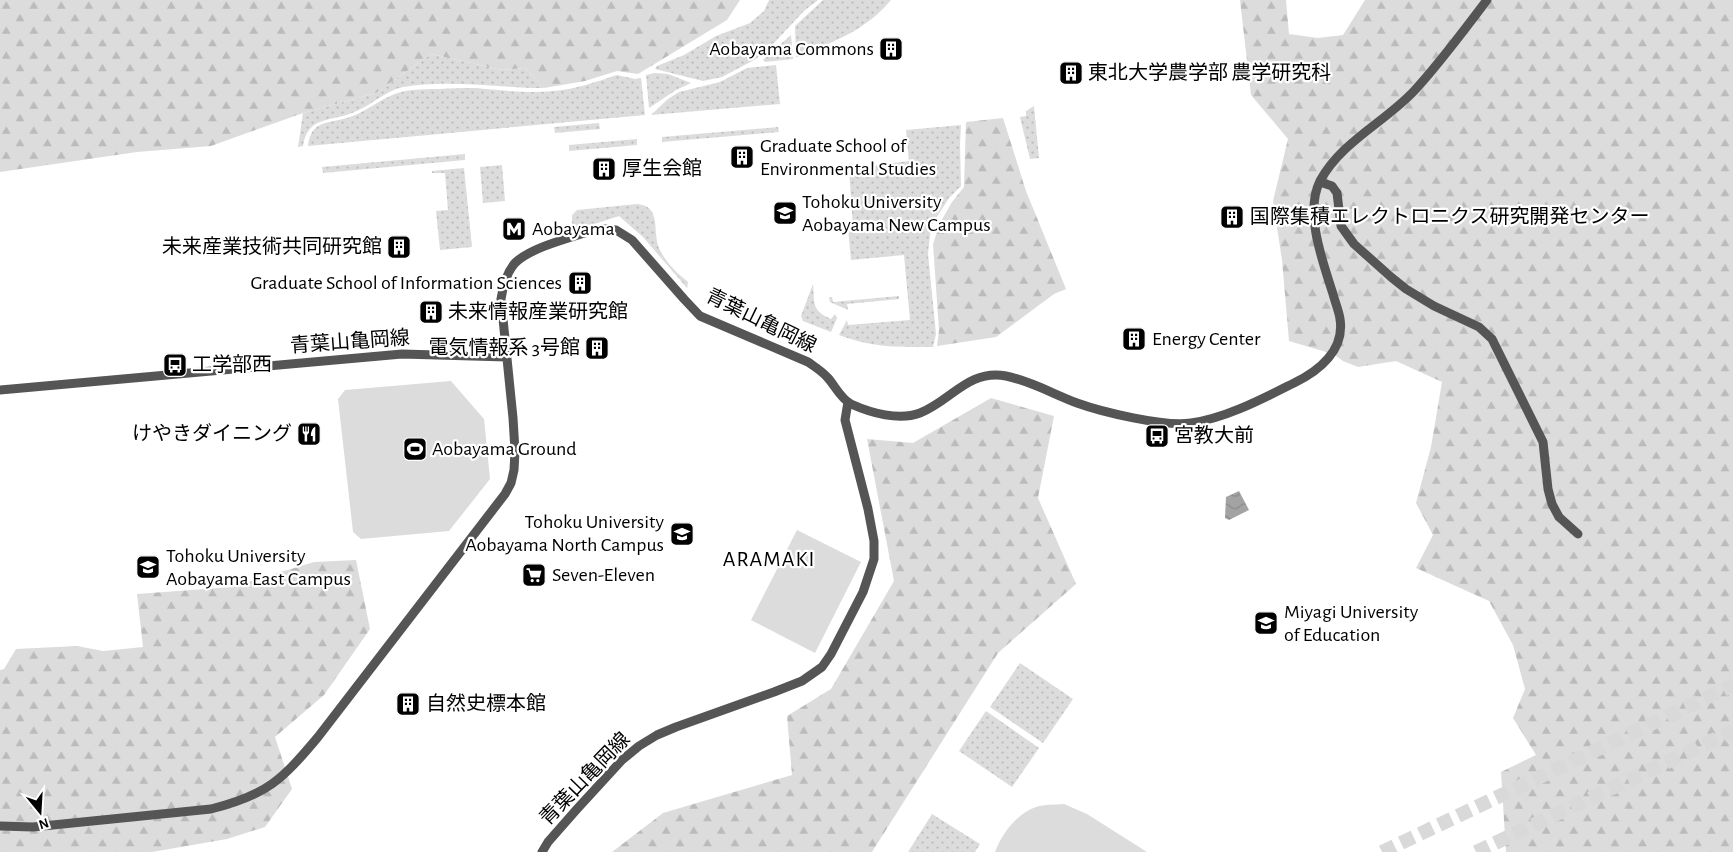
<svg xmlns="http://www.w3.org/2000/svg" width="1733" height="852" font-family="'Alegreya Sans','Noto Sans JP',sans-serif">
<defs>
<pattern id="grass-dots" width="8" height="8" patternUnits="userSpaceOnUse" patternTransform="scale(1.25)"><rect width="8" height="8" fill="#dcdcdc"/><path d="M2 2h.1M6 6h.1" fill="none" stroke="#bbb" stroke-width="1.8" stroke-linecap="round"/></pattern>
<pattern id="forest-firs" width="22" height="20" patternUnits="userSpaceOnUse" patternTransform="scale(1.25)"><rect width="22" height="20" fill="#dcdcdc"/><path d="M5 1l3.5 6h-7zM16 11l3.5 6h-7z" fill="#bbb"/></pattern>
<pattern id="water-waves" width="16" height="10" patternUnits="userSpaceOnUse" patternTransform="scale(1.25)"><rect width="16" height="10" fill="#a3a3a3"/><path d="M0 5q4-4 8 0t8 0" fill="none" stroke="#8b8b8b"/></pattern>
</defs>
<rect width="100%" height="100%" fill="#fff"/>
<path fill="url(#grass-dots)" d="M769,0h49l-14,11 -30,32 -18,16 -34,18 -19,4 -48,-12 2,-3 27,-11 32,-19 34,-13 14,-12z
M823,0h68c-23,28 -54,41 -88,54l1,2 -8,1 -1,-31z
M791,35l2,24 -28,3 -2,-2 1,-1z
M431,54l71,16 23,-2 19,20c-45,0 -96,-9 -141,-1 -19,4 -33,20 -51,26 -23,9 -44,3 -49,33l-5,1 5,-34 73,-20z
M776,65l4,39 -129,11 17,-16 11,-7 41,-10 27,-14z
M655,73l13,1 23,9 -15,7 -27,18 -3,-33z
M617,75l18,4 6,-1 4,37 -337,31c3,-27 21,-22 42,-29 18,-6 32,-20 51,-25 12,-3 26,-3 38,-3 12,-1 23,-1 35,-1 26,2 54,6 80,3 22,-2 42,-9 63,-16z
M1034,106l5,52 -9,1 -10,-42 6,-1v-5z
M599,123l1,6 -45,4 -1,-6z
M961,125l-1,19 1,42 -12,12 -18,28 -3,28 8,80 -3,13c-36,0 -59,1 -94,-12l8,-15 1,5 62,-5 -6,-65 -53,5 -3,-32 5,-1 -4,-58 60,-8 -3,-31z
M778,127l1,5 -117,10v-5z
M637,139v6l-68,6v-6z
M465,154v6l-142,13 -1,-6z
M502,165l3,36 -22,2 -3,-36z
M464,168l8,79 -32,3 -4,-39 12,-1 -3,-37h-13v-2z
M637,204c25,2 15,27 22,44 6,14 18,25 29,34l-1,6 -44,-51 -24,-21 -40,13 -7,-4v-10l5,-5z
M813,284c2,20 -2,26 18,35l4,-5 2,4 -6,14 -28,-11 -2,-5z
M899,296v3l-52,5 1,6 -18,-8 -1,-5h3l1,5z
M1020,663l53,36 -30,44 -53,-36z
M986,711l53,37 -27,39 -53,-36z
M932,814l48,30 -5,8h-67z"/>
<path fill="url(#forest-firs)" d="M0,0h740l-13,20 -89,54 -21,-3 -32,10 -41,7 -19,-20 -23,2 -71,-16 -55,39 -73,20 -92,33 -74,6 -137,20z
M1240,0h46l3,34 29,4 25,-3 22,-35h368v852h-227l-5,-80 35,-17 -23,-37 12,-29 -12,-44 -24,-44 -73,-33 17,-33 -17,-32 15,-56 11,-65 -46,-21 -38,6 -15,-6 -10,-7 -44,-13 -7,-81 -9,-59 15,-62 -37,-44z
M1003,118l23,73 40,98 -12,5 -58,43 -59,9 2,-16 -6,-86 7,-21 12,-21 12,-15 2,-65z
M991,398l63,18 -16,82 38,86 -78,69 -126,199h-260l51,-39 129,-38 -5,-59 44,-27 63,-108 -27,-142 46,4z
M356,560l14,69 -46,66 -49,42 17,52 -27,38 -38,12 -75,13h-152v-182l4,-1 12,-20 61,-3 26,5 40,-4 -6,-53 95,-7 82,-25z"/>
<path fill="#dcdcdc" d="M451,381l33,38 6,60 -41,52 -88,8 -8,-7 -15,-133 7,-9z
M797,530l64,32 -46,91 -64,-33z
M1064,804l23,10 60,38h-152c7,-18 21,-38 41,-45 8,-3 19,-2 28,-3z"/>
<path fill="url(#water-waves)" d="M1239,491l10,19 -20,10 -4,-2 1,-21z"/>
<g fill="none" stroke-linecap="round" stroke-linejoin="round">
<path stroke="#d9d9d9" stroke-width="14" stroke-dasharray="14 7" stroke-linecap="butt" d="M1382,852l351,-167
M1476,852l257,-121"/>
<path stroke="#555" stroke-width="9" d="M1320,182l12,4 5,7 4,33 13,18 37,33 15,12 28,17 45,21 13,12 51,103 5,47 4,15 7,13 19,17
M0,390l402,-36 105,3
M0,826l33,1 178,-18c56,-14 71,-29 107,-72l187,-243 6,-11 3,-13 1,-19 -2,-33 -12,-119c2,-13 5,-26 14,-36 16,-16 58,-26 79,-33l11,-1 11,1 16,10 52,59 16,17 108,46c7,5 14,9 20,16 7,8 13,21 23,26 20,9 48,17 69,9 31,-12 48,-44 86,-37 25,5 47,18 71,27 25,9 87,24 114,20 35,-5 71,-24 103,-40 25,-12 51,-33 46,-64 -1,-8 -5,-17 -7,-25 -10,-32 -29,-81 -13,-113 21,-39 65,-59 94,-90 26,-28 50,-61 73,-91
M542,852l6,-10 29,-33 45,-49 17,-14 18,-11 19,-8 98,-35 28,-11 20,-14 9,-13 32,-62 11,-33v-18l-6,-32 -23,-89 3,-18"/>
</g>
<defs>
<g id="building-square" transform="scale(1.25)"><rect x="-9" y="-9" width="18" height="18" rx="4" fill="#000" stroke="#fff"/><path d="M-4-6H4V6H1V3H-1V6H-4ZM-2.5-4.3h1.7v1.8h-1.7ZM.8-4.3h1.7v1.8H.8ZM-2.5-1h1.7V.8h-1.7ZM.8-1h1.7V.8H.8Z" fill="#fff"/></g>
<g id="university-square" transform="scale(1.25)"><rect x="-9" y="-9" width="18" height="18" rx="4" fill="#000" stroke="#fff"/><path d="M0-5L7-2L0 1L-7-2ZM-4 1L0 2.5L4 1V4Q0 6-4 4Z" fill="#fff"/></g>
<g id="metro-square" transform="scale(1.25)"><rect x="-9" y="-9" width="18" height="18" rx="4" fill="#000" stroke="#fff"/><path d="M-5.5 5V-5H-3L0 0L3-5H5.5V5H3V-.5L0 4L-3-.5V5Z" fill="#fff"/></g>
<g id="bus-square" transform="scale(1.25)"><rect x="-9" y="-9" width="18" height="18" rx="4" fill="#000" stroke="#fff"/><path d="M-5-6H5V4H4V6H2V4H-2V6H-4V4H-5ZM-3.5-4V0h7V-4ZM-3.5 1.2v1.5H-2V1.2ZM2 1.2v1.5H3.5V1.2Z" fill="#fff"/></g>
<g id="restaurant-square" transform="scale(1.25)"><rect x="-9" y="-9" width="18" height="18" rx="4" fill="#000" stroke="#fff"/><path d="M-5-6h1v4h1v-4h1v4h1v-4h1v5L-1.5 .5V6h-2V.5L-5-1ZM5-6V6H3V1.5H1.5Q1.5-4 5-6Z" fill="#fff"/></g>
<g id="stadium-square" transform="scale(1.25)"><rect x="-9" y="-9" width="18" height="18" rx="4" fill="#000" stroke="#fff"/><path d="M0-5a6.5 5 0 1 0 0 10a6.5 5 0 1 0 0-10ZM-3.5-1.8h7v3.6h-7Z" fill="#fff"/></g>
<g id="supermarket-square" transform="scale(1.25)"><rect x="-9" y="-9" width="18" height="18" rx="4" fill="#000" stroke="#fff"/><path d="M-6-5.5h2.5l.6 2H6L4.5 2H-2.5L-4.4-4H-6ZM-1.5 3.2a1.3 1.3 0 1 0 .1 0ZM3 3.2a1.3 1.3 0 1 0 .1 0Z" fill="#fff"/></g>
</defs>
<g fill-rule="evenodd">
<use href="#building-square" x="891" y="49"/>
<use href="#building-square" x="1071" y="73"/>
<use href="#building-square" x="742" y="157"/>
<use href="#building-square" x="604" y="169"/>
<use href="#university-square" x="785" y="213"/>
<use href="#building-square" x="1232" y="217"/>
<use href="#metro-square" x="514" y="229"/>
<use href="#building-square" x="399" y="247"/>
<use href="#building-square" x="580" y="283"/>
<use href="#building-square" x="431" y="312"/>
<use href="#building-square" x="1134" y="339"/>
<use href="#building-square" x="597" y="348"/>
<use href="#bus-square" x="175" y="365"/>
<use href="#restaurant-square" x="309" y="434"/>
<use href="#bus-square" x="1157" y="436"/>
<use href="#stadium-square" x="415" y="449"/>
<use href="#university-square" x="682" y="534"/>
<use href="#university-square" x="148" y="567"/>
<use href="#supermarket-square" x="534" y="575"/>
<use href="#university-square" x="1266" y="623"/>
<use href="#building-square" x="408" y="704"/>
</g>
<g text-anchor="middle" dominant-baseline="central" stroke-width="4.5" stroke-linejoin="round" paint-order="stroke">
<g font-size="20" fill="#000" stroke="#fff" text-anchor="start">
<text x="874" y="49" text-anchor="end">Aobayama Commons</text>
<text x="1088" y="73">東北大学農学部 農学研究科</text>
<text x="760" y="146">Graduate School of<tspan x="760" dy="23">Environmental Studies</tspan></text>
<text x="622" y="169">厚生会館</text>
<text x="802" y="202">Tohoku University<tspan x="802" dy="23">Aobayama New Campus</tspan></text>
<text x="1250" y="217">国際集積エレクトロニクス研究開発センター</text>
<text x="532" y="229">Aobayama</text>
<text x="382" y="247" text-anchor="end">未来産業技術共同研究館</text>
<text x="562" y="283" text-anchor="end">Graduate School of Information Sciences</text>
<text x="448" y="312">未来情報産業研究館</text>
<text x="1152" y="339">Energy Center</text>
<text x="580" y="348" text-anchor="end">電気情報系 3号館</text>
<text x="192" y="365">工学部西</text>
<text x="292" y="434" text-anchor="end">けやきダイニング</text>
<text x="1174" y="436">宮教大前</text>
<text x="432" y="449">Aobayama Ground</text>
<text x="664" y="522" text-anchor="end">Tohoku University<tspan x="664" dy="23">Aobayama North Campus</tspan></text>
<text x="166" y="556">Tohoku University<tspan x="166" dy="23">Aobayama East Campus</tspan></text>
<text x="552" y="575">Seven-Eleven</text>
<text x="1284" y="612">Miyagi University<tspan x="1284" dy="23">of Education</tspan></text>
<text x="426" y="704">自然史標本館</text>
</g>
<g font-size="20" fill="#000" stroke="#fff">
<text transform="translate(761 321) rotate(26)">青葉山亀岡線</text>
<text transform="translate(350 342) rotate(-4)">青葉山亀岡線</text>
<text transform="translate(585 779) rotate(-46)">青葉山亀岡線</text>
</g>
<g font-size="22" letter-spacing="1" fill="#000" stroke="#fff">
<text x="769" y="559">ARAMAKI</text>
</g>
</g>
<g transform="translate(40 812) rotate(162)" stroke="#ffffff" stroke-width="4" paint-order="stroke">
<path d="M0-4L9 19L0 12L-9 19Z" fill="#000000"/>
<text y="-8" font-size="14" font-weight="bold" text-anchor="middle" fill="#000000">N</text>
</g>
</svg>
